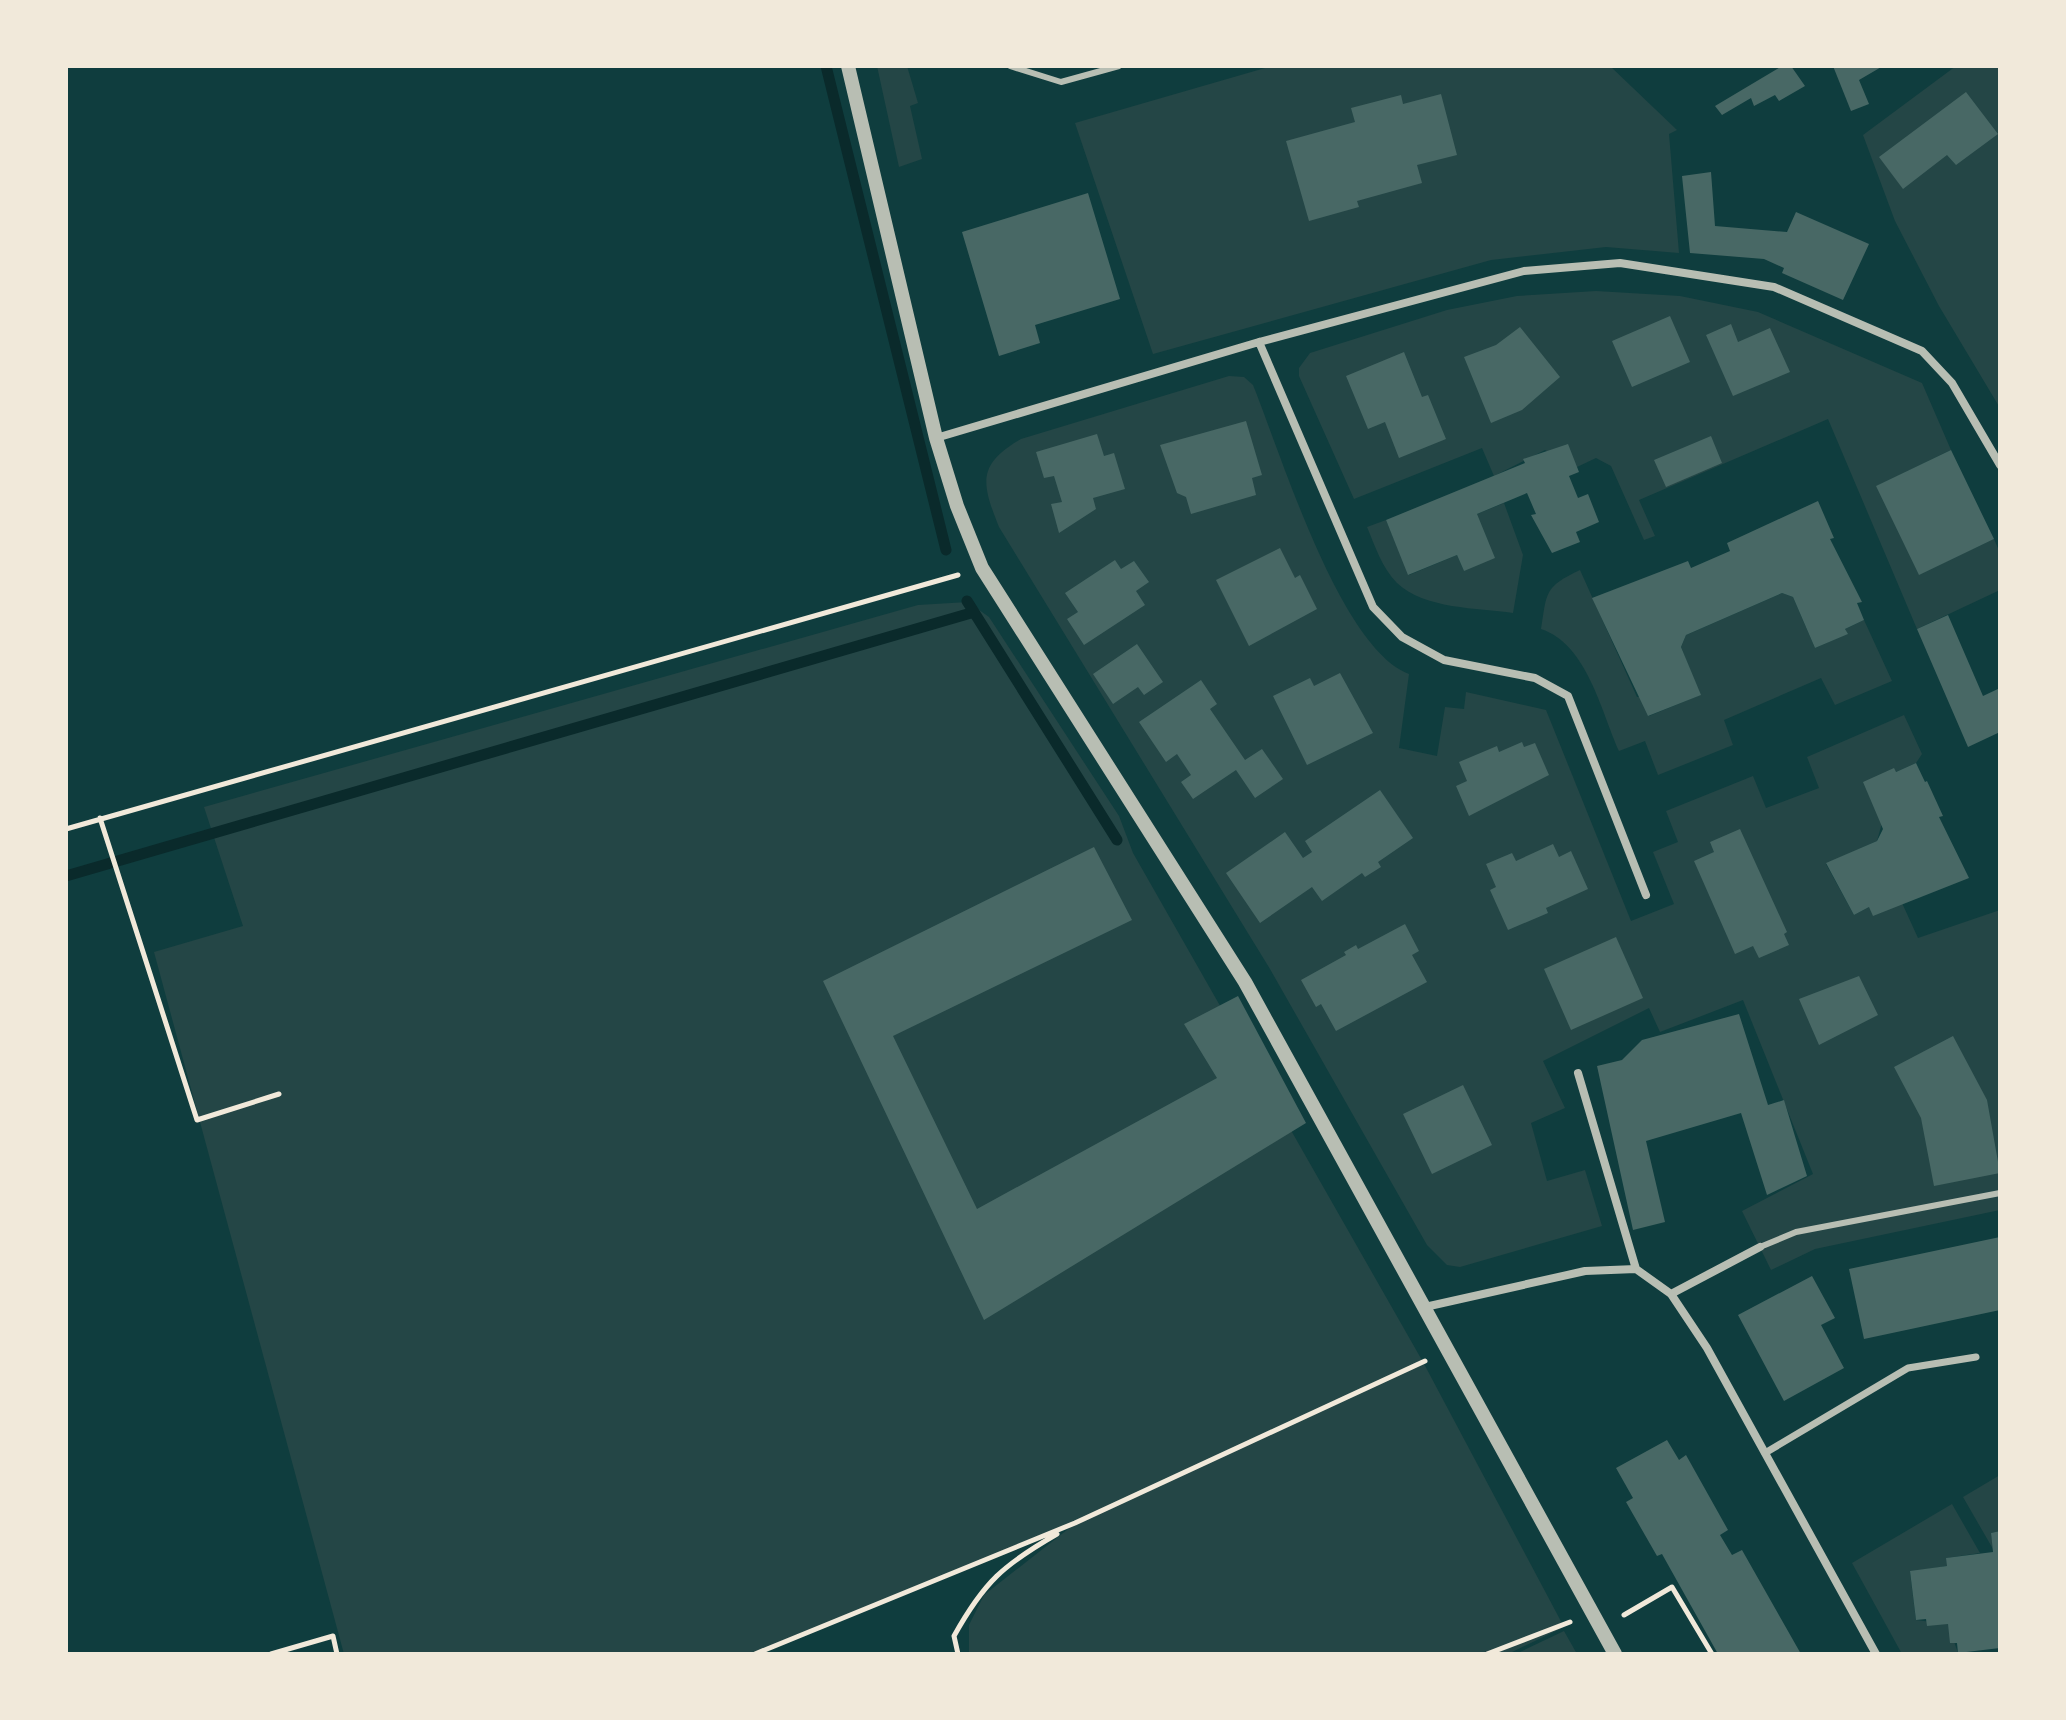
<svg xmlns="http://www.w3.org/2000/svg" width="2066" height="1720" font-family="Raleway,sans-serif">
<rect width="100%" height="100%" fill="#0f3d3e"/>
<path fill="#244646" d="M877,66h30l11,37 -8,3 12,53 -23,8z
M1272,66h338l67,64 -8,4 10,119 -73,-6 -115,13 -338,94 -78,-231z
M1956,66h44v342l-61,-102 -44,-85 -32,-86z
M1596,291l84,5 78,16 164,71 29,67 -74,36 42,88 75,-35 6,14v37l-83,39 -89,-210 -189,81 16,36 -11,4 -33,-74 -15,-8 -19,9 -32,-17 -51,26 -12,-28 -128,51 -55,-123v-8l11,-15 137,-43 70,-14z
M1229,376l15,1 9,8c28,69 87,263 156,289l-10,74 38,8 8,-49 19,2 2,-17 80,18 85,211 43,-17 -21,-52 25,-10 -12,-31 87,-35 13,32 53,-20 -12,-31 97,-42 18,39 -6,9 -20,9 -19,69 -51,23 28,51 15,-8 33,-4 16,35 82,-28v300l-185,39 -44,21 -29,-59 71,-37 -70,-174 -83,32 -11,-24 -106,53 22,47 -34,15 16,58 38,-11 17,56 -142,41 -13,-2 -20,-20 -157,-276 -271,-442c-17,-43 -23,-62 22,-88z
M1504,503l19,52 -10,58c-35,-5 -89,-4 -116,-30 -15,-15 -22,-37 -30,-56l19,-7 23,55 48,-20 7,16 13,-57z
M1580,570l57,127h3l9,19 51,-21 -19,-48 5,-12 96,-42 11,4 22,51 32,-14 -2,-5 19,-9 28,61 -57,24 -14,-27 -97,42 9,25 -75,30 -13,-34 -26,10c-18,-40 -32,-107 -78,-122 6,-37 3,-42 39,-59z
M968,602l21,15 130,199 14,37 290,509 141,265 -56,27h-539v-29l15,-30 88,-69 -317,128h-411l-190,-702 89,-26 -39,-119 714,-202z
M2000,1475v56l-9,2 2,16 -30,-52z
M1952,1504l28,49 -33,5v8l-37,6 6,48 32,4 10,29 5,1h-61l-50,-91z
M1564,1631l13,23h-56l-1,-2z"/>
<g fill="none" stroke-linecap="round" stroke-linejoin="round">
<path stroke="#0a2a2b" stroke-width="11" d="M826,66l120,484
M967,601l150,239
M66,876l905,-263"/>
</g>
<path fill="#486865" d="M1782,66h9l14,20 -26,15 -4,-6 -21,11 -3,-8 -29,17 -7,-9z
M1833,66h50l-24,14 10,24 -18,7z
M1966,92l32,42 -42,31 -9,-10 -44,34 -24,-32z
M1441,94l16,61 -40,10 5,18 -65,18 2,6 -50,14 -23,-80 69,-19 -4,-14 50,-13 2,9z
M1711,172l4,54 72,6 9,-20 73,32 -26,56 -61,-27 2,-5 -20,-9 -74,-6 -8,-77z
M1088,193l32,106 -85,26 5,18 -41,13 -37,-124z
M1670,316l20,46 -58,25 -20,-46z
M1731,324l7,18 32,-14 20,44 -57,24 -27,-61z
M1520,327l40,50 -38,33 -31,13 -27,-66 32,-12z
M1404,352l18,45 6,-2 18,44 -47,19 -14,-36 -17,7 -22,-53z
M1246,421l16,54 -10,3 4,17 -65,19 -5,-17 -9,-4 -17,-48z
M1097,434l7,22 10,-3 11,36 -32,9 3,11 -37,24 -8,-29 11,-2 -8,-26 -10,2 -8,-26z
M1711,436l11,27 -56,24 -12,-27z
M1568,444l11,28 -10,4 9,22 10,-4 11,28 -23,10 4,10 -28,11 -21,-38 5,-1 -9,-21 -50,21 18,44 -31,13 -7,-16 -49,20 -22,-55 139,-57 -2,-4z
M1951,450l43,89 -75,36 -43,-89z
M1818,501l16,37 -4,1 32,63 -5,1 7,17 -19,9 3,5 -33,14 -22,-51 -11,-4 -96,42 -5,12 20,48 -53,21 -56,-118 96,-37 3,7 39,-17 -3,-8z
M1280,548l15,30 5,-3 17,34 -68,37 -33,-66z
M1115,560l6,9 13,-8 15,21 -13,9 9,14 -61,40 -17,-26 11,-7 -13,-19z
M1948,615l35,81 17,-8v44l-32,15 -51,-118z
M1137,644l26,38 -19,13 -6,-8 -25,17 -20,-30z
M1340,673l33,60 -66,32 -34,-69 37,-18 4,8z
M1201,680l16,24 -7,5 35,51 17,-11 21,30 -28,19 -19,-28 -43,29 -12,-17 10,-7 -14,-21 -11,8 -27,-40z
M1522,742l2,5 11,-4 14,32 -80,41 -13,-30 11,-5 -8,-19 38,-16 2,6z
M1916,763l9,19 2,-1 16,35 -4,1 30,61 -96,38 -4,-9 -15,8 -28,-52 51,-22 6,-12 -20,-47 31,-14 2,4z
M1380,790l33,48 -35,24 3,5 -16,10 -3,-4 -40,28 -10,-14 -52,36 -34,-50 59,-41 18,26 9,-6 -7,-11z
M1740,829l47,103 -3,2 5,11 -30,13 -6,-12 -18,8 -41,-93 20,-9 -4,-10z
M1553,844l6,13 12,-6 17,38 -42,19 2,5 -40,17 -18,-40 6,-3 -10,-23 26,-11 4,8z
M1094,847l38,73 -239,116 84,173 240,-131 -33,-54 54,-28 68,127 -322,197 -161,-339z
M1405,924l14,27 -7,4 15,27 -91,49 -15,-27 -5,3 -15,-27 45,-25 -2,-3 12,-7 2,4z
M1616,937l27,61 -72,32 -27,-61z
M1859,976l19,39 -59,30 -20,-46z
M1739,1014l29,91 16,-5 23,76 -40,19 -26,-82 -95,28 19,81 -32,8 -36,-164 25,-6 20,-20z
M1953,1036l34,64 13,73 -66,13 -13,-68 -27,-51z
M1463,1085l29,60 -60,29 -29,-60z
M2000,1237v73l-136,29 -15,-70z
M1812,1276l23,42 -14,7 23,43 -60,33 -46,-86z
M1667,1440l12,20 7,-5 42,75 -8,5 12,20 10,-5 59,104h-83l-56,-100 -5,2 -31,-54 7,-4 -17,-30z
M2000,1531v117l-42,5 -1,-10h-7l-2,-19 -21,2 -1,-7 -10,1 -6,-49 37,-5 -1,-8 47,-6 -2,-19z"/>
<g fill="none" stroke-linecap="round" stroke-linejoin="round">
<path stroke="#f1e9da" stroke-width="5" d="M100,818l97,302 82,-26
M66,829l892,-254
M1624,1615l48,-28 40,67
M271,1654l62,-18 4,18
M755,1654l320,-131 350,-162
M958,1654l-4,-18c30,-54 49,-71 103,-102
M1487,1654l83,-32"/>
<path stroke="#b8beb3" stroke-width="6" d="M1010,66l51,16 58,-16
M1760,1247l36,-15 204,-39"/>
<path stroke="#b8beb3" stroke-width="7" d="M1765,1453l143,-85 68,-11"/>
<path stroke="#b8beb3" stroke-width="8" d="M1259,342l114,265 29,30 42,23 91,18 33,18 78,199
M936,438l323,-96 265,-71 96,-8 154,24 148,64 30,32 48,82
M1578,1073l58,196
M1671,1294l89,-47
M1425,1307l160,-36 51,-2 35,25 36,54 169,306"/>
<path stroke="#b8beb3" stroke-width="14" d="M848,66l88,372 21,68 25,62 263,414 370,672"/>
</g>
<rect width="2066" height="1720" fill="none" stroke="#f1e9da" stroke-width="136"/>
</svg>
